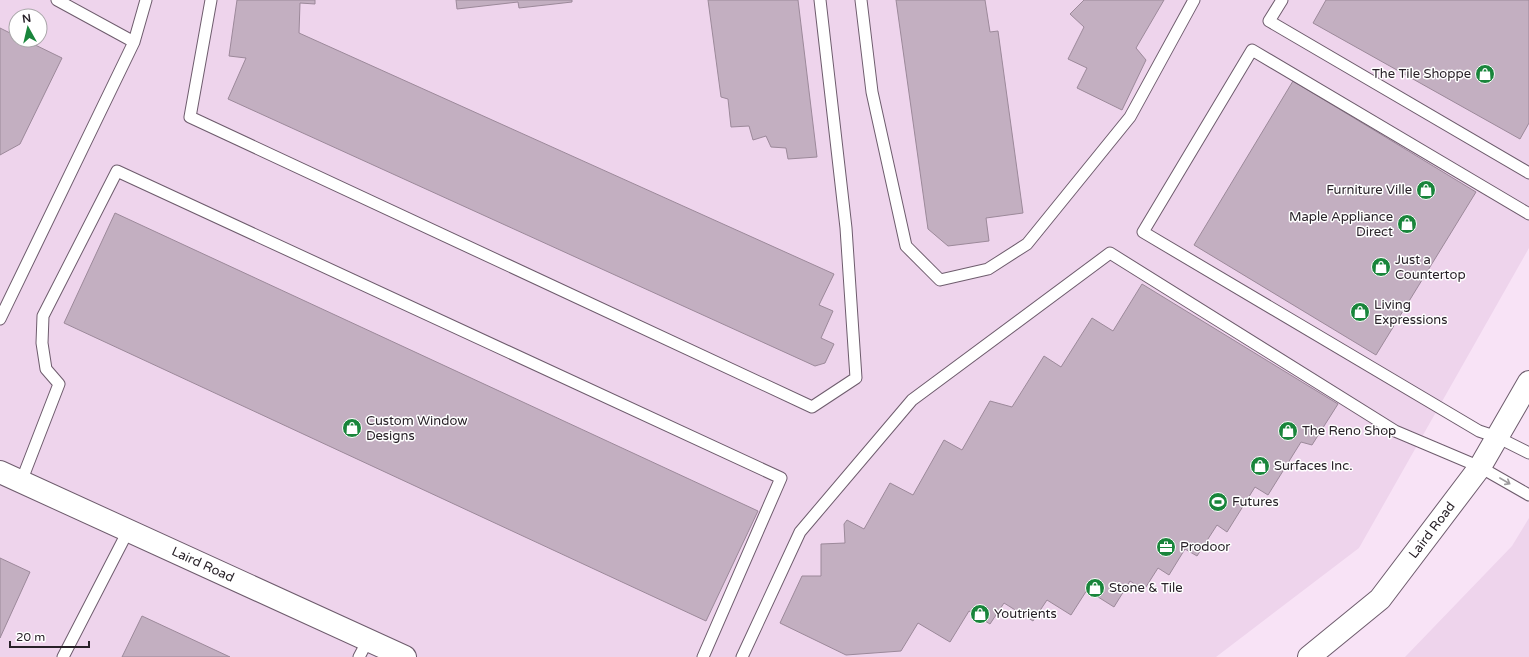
<svg xmlns="http://www.w3.org/2000/svg" width="1529" height="657" font-family="'Varela Round',sans-serif">
<rect width="100%" height="100%" fill="#f8e3f6"/>
<path fill="#eed4ec" fill-rule="evenodd" d="M0,0h1529v248l-170,300 -143,109h-1216zM16,16h24v24h-24z
M1529,518v139h-124l107,-111z"/>
<path fill="#c3afc1" stroke="#9c899a" d="M237,0h78v4l-15,-1 -1,30 535,241 -15,31 14,6 -12,27 13,6 -9,19 -10,3 -587,-267 18,-41 -17,-2z
M456,0h116v2l-53,6 -1,-6 -61,7z
M708,0h90l19,157 -29,2 -2,-11 -15,-1 -5,-11 -13,4 -4,-14 -18,1 -3,-28 -7,-2z
M896,0h89l5,32 8,-1 25,182 -37,5 3,23 -41,5 -20,-17z
M1084,0h80l-28,48 10,12 -24,50 -45,-22 10,-20 -19,-9 16,-32 -14,-13z
M1326,0h203v123l-9,16 -207,-116z
M0,28l16,8v4h9l37,18 -42,86 -20,11z
M1293,81l183,111 -100,163 -182,-110z
M115,213l643,298 -52,110 -642,-298z
M1142,284l196,120 -26,41 -11,-3 -33,53 -13,-8 -28,45 -10,-7 -20,31 -12,-7 -16,26 -11,-7 -14,22 -14,-9 -16,26 -27,-17 -16,25 -24,-15 -14,21 -29,-18 -14,21 -21,-13 -19,31 -32,-19 -17,28 -55,4 -66,-32 22,-47h19v-32l24,-1 -1,-19 3,-4 17,9 26,-46 23,12 31,-55 18,10 28,-49 22,6 32,-51 17,11 31,-49 21,13z
M0,558l30,14 -30,66z
M142,616l88,41h-108z"/>
<g fill="none" stroke-linecap="round" stroke-linejoin="round">
<g stroke="#6e5c6d" stroke-width="13">
<path id="lane" d="M57,0l77,42 12,-42
M211,0l-21,117 622,290 44,-29 -10,-150 -26,-228
M861,0l11,92 34,154 34,34 48,-11 39,-25 103,-127 64,-117
M1282,0l-13,21 260,152
M1529,214l-277,-164 -109,182 336,199 18,6 32,16
M0,319l134,-277
M21,482l38,-98 -13,-15 -4,-26 1,-27 74,-145 664,307 -78,179
M63,657l65,-126
M359,657l9,-17
M742,657l58,-125 112,-132 198,-147 285,178 85,36 49,28"/>
</g>
<g stroke="#6e5c6d" stroke-width="24">
<g id="secondary">
<path id="s1" d="M0,472l405,185"/>
<path id="s2" d="M1309,657l71,-58 100,-132 49,-85"/>
</g>
</g>
<use href="#lane" stroke="#fff" stroke-width="11"/>
<use href="#secondary" stroke="#fff" stroke-width="22"/>
</g>
<defs><path id="oneway-shaft" d="M-6 0H5M1.5-3L5.5 0L1.5 3" fill="none" stroke-width="1.6" stroke-linecap="round" stroke-linejoin="round"/></defs>
<use stroke="#9e9b9e" href="#oneway-shaft" transform="translate(1505 481) rotate(30)"/>
<defs>
<g id="shop-disc" transform="scale(1)"><circle r="9.5" fill="#19853b" stroke="#fff"/><path d="M-5-2.5h2.3a2.7 3.5 0 0 1 5.4 0H5L5.5 6h-11ZM-1.5-2.5h3a1.5 2.3 0 0 0-3 0Z" fill="#fff"/></g>
<g id="stadium-disc" transform="scale(1)"><circle r="9.5" fill="#19853b" stroke="#fff"/><path d="M0-5a6.5 5 0 1 0 0 10a6.5 5 0 1 0 0-10ZM-3.5-1.8h7v3.6h-7Z" fill="#fff"/></g>
<g id="office-disc" transform="scale(1)"><circle r="9.5" fill="#19853b" stroke="#fff"/><path d="M-6-3h4V-5.5h4V-3h4V5H-6ZM-1-4.5V-3h2v-1.5ZM-6 0V1H6V0Z" fill="#fff"/></g>
</defs>
<g fill-rule="evenodd">
<use href="#shop-disc" x="1485" y="74"/>
<use href="#shop-disc" x="1426" y="190"/>
<use href="#shop-disc" x="1407" y="224"/>
<use href="#shop-disc" x="1381" y="267"/>
<use href="#shop-disc" x="1360" y="312"/>
<use href="#shop-disc" x="352" y="428"/>
<use href="#shop-disc" x="1288" y="431"/>
<use href="#shop-disc" x="1260" y="466"/>
<use href="#stadium-disc" x="1218" y="502"/>
<use href="#office-disc" x="1166" y="547"/>
<use href="#shop-disc" x="1095" y="588"/>
<use href="#shop-disc" x="980" y="614"/>
</g>
<g text-anchor="middle" dominant-baseline="central" stroke-width="3" stroke-linejoin="round" paint-order="stroke">
<g font-size="13" fill="#282128" stroke="#fff" text-anchor="start">
<text x="1471" y="74" text-anchor="end">The Tile Shoppe</text>
<text x="1412" y="190" text-anchor="end">Furniture Ville</text>
<text x="1393" y="217" text-anchor="end">Maple Appliance<tspan x="1393" dy="15">Direct</tspan></text>
<text x="1395" y="260">Just a<tspan x="1395" dy="15">Countertop</tspan></text>
<text x="1374" y="305">Living<tspan x="1374" dy="15">Expressions</tspan></text>
<text x="366" y="421">Custom Window<tspan x="366" dy="15">Designs</tspan></text>
<text x="1302" y="431">The Reno Shop</text>
<text x="1274" y="466">Surfaces Inc.</text>
<text x="1232" y="502">Futures</text>
<text x="1180" y="547">Prodoor</text>
<text x="1109" y="588">Stone &amp; Tile</text>
<text x="994" y="614">Youtrients</text>
</g>
<g font-size="13" fill="#282128" stroke="#fff">
<text stroke="none"><textPath href="#s2" startOffset="178">Laird Road</textPath></text>
<text stroke="none"><textPath href="#s1" startOffset="223">Laird Road</textPath></text>
</g>
</g>
<g transform="translate(28 28) rotate(352)"><circle r="19" fill="#ffffff" stroke="#a9a6a9"/>
<path d="M0-3L7 15L0 10L-7 15Z" fill="#19853b"/>
<text y="-6" font-size="11" font-weight="bold" text-anchor="middle" fill="#282128">N</text>
</g>
<path d="M10 641v6h79v-6" fill="none" stroke="#282128" stroke-width="2"/>
<text x="16" y="641" font-size="12" fill="#282128" stroke="#ffffff" stroke-width="3" paint-order="stroke">20 m</text>
</svg>
